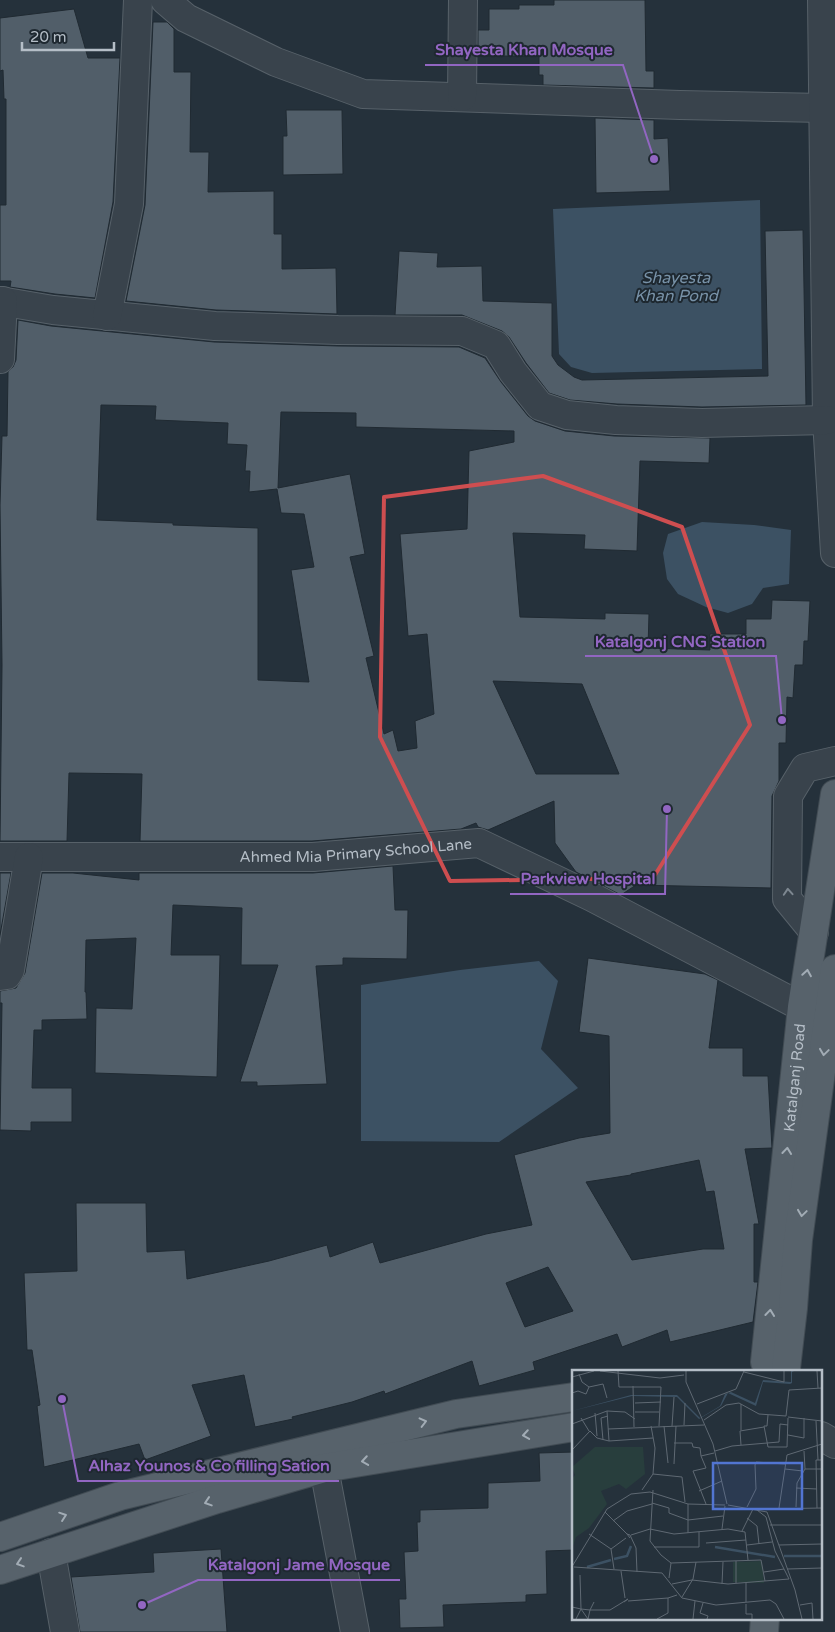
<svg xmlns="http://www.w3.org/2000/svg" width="835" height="1632" font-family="'Varela Round',sans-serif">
<rect width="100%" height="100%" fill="#25313b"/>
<path fill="#3c5163" d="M760,200l2,169 -170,4 -21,-6 -12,-13 -6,-145z
M702,522l52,3 37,5 -2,54 -26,4 -11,16 -24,9 -22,-6 -28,-13 -11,-15 -4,-26 5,-19z
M539,961l19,20 -17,68 37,39 -79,54 -138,-1v-156l99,-15z"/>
<path fill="#515e69" stroke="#202a32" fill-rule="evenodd" d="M554,0h91l1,71h8v17l-111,-3v-10h-4v-19h-61v-26h11v-21h30v-4h35z
M74,9l14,49h32l-7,144 -18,96 -40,-4 -45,-7 1,-6h-11v-76h6v-106h-2l-1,-29 -3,1v-53z
M153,22h14l7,7v43h17l-1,80h19l-1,40 66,-1v43h8v35l54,-1 1,46 -121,-4 -90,-9 19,-96z
M286,110h56l1,64 -60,1v-39h4z
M595,118l59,2v19l14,-1 2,53 -74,2z
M803,230l3,175 -104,2 -85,-3 -47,-4 -21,-7 -23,-30 -17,-26 -7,-6 -40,-16h-67l4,-64 39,2 -1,14 45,-1 1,35 69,2v53l6,9 16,12 8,3 186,-4 -3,-145z
M18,320l33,6 163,16 124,4 121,1 26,11 16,24 27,34 7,5 30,10 49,5 96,2 -1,25 -69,-2 -3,90 -53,-2 1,-14 -72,-2 7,84 85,2v-6l44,1 -1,34 62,2v-16h36v-15h25l1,-19 38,1 -2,40h-4l-1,24h-8l-2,33 -6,-1 -1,46h-7v38l-7,15 -1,92 -135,-3 -15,10 -45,-23 -21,-29 -1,-42 -66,29 -10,-3 -2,-4 -15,6 -149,12h-172l2,-67 -73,-1 -2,68h-67l2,-176 -2,-160 2,-69h5l1,-64 5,-5 3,-7zM101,405l55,1 -1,14 73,3 -1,21 20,1 -2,26h5l-1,21 28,-3 4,24 23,1 10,53 -23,3 18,112 -51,-2v-152l-85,-3v-2l-76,-3zM281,412l75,1v14l158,4v11l-45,9 -2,78 -67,5 8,102 19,-2 7,80 -19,7 2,27 -19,3 -5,-21 -9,4 -18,-76 8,-2 -24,-99 15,-3 -15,-80 -72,14zM493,681l89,3 37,90h-83z
M393,866l2,44h13l-1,49 -64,-1v7l-27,1 11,118 -70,2v-4h-17l38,-117h-37l1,-57 -69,-3 -2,50h49l-3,122 -122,-4 1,-65 36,1 4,-71 -50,2 -1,52h1l1,27 -45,1v10h-8l-2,58h40v34h-41v9l-31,-1 2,-127h-2v-12l16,-3 9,-15 17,-100h31l66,7v-7h174z
M0,873h11l-11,62z
M588,958l117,16 13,6 -9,68h34v28h25l4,72 -27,1 14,75h-5v58h4l-5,40 -83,20 -3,-12 -45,17 -5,-13 -84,28 2,8 -56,16 -7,-25 -87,33 -1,-3 -32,11 -60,15 1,2 -38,8 -11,-52 -52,10 19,51 -66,24 -6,-16 -95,23 -7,-61 3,-1 -8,-55h-5l-3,-77 53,-2 -1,-68h70l1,49 38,-2 2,29 82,-18 58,-16 3,12 43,-15 7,21 106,-29 46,-9 -18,-70 65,-17 31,-5 -1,-97 -30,-4zM699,1160l7,32 8,-1 10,58h-21l-71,11 -46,-78 45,-7v-1zM548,1267l25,44 -48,16 -19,-44z
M574,1452v98l-28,1 1,43 -21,1v7l-83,3 1,22 -44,1 -1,-29h7l-2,-47 14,-1 -1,-29h3v-12l68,-2v-25l52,-2 -1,-28z
M221,1549l6,83h-147l-9,-55 83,-5 -1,-19z"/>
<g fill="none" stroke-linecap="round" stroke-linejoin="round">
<g stroke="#576169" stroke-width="30">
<g id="minor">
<path d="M165,0l21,18 90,44 87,32 317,11 143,3"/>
<path d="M822,0l5,420 8,133"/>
<path d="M462,97l1,-97"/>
<path d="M0,301l53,9 162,16 123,4 124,1 34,14 17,27 27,34 27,9 49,5 86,3 125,-3"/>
<path d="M107,316l22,-112 9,-204"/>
<path d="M0,359l3,-58"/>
<path id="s1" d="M0,857h313l166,-14 113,54 210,110"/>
<path d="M814,932l-27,-33 1,-103 17,-28 30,-7"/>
<path d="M0,976l7,-1 3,-5 19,-113"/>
<path d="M821,1436l14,8"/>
<path d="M324,1468l31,164"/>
<path d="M51,1553l14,79"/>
</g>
</g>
<g stroke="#424c54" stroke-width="30">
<g id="major">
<path id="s2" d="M765,1362l37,-355 33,-213"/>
<path d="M786,1368l7,-60 5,-68 37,-271"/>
<path d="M0,1537l120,-41 336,-82 118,-17"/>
<path d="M0,1570l217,-71 107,-31 250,-41"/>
<path d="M764,1632l1,-14"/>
</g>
</g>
<use href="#minor" stroke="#39434c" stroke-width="28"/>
<use href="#major" stroke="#57626b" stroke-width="28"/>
</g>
<defs><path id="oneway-chevron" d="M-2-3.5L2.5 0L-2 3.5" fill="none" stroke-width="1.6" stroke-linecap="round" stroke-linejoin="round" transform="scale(1.25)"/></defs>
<use stroke="#7d8790" href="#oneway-chevron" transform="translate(788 892) rotate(-94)"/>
<g stroke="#a2acb5">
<use href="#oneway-chevron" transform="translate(807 973) rotate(-81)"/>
<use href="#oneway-chevron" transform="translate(824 1052) rotate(98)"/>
<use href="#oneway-chevron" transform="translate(787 1151) rotate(-84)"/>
<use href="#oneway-chevron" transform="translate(802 1213) rotate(98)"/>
<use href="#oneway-chevron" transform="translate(770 1313) rotate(-84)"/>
<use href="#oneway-chevron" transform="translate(423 1422) rotate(-14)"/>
<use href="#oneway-chevron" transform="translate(526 1435) rotate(171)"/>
<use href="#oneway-chevron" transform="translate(365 1461) rotate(171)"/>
<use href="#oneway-chevron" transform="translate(208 1502) rotate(162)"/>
<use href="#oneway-chevron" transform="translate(63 1516) rotate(-19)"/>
<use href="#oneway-chevron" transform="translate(20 1563) rotate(162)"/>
</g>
<path fill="none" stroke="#ce4e50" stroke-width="4" stroke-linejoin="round" d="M543,476l139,51 68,198 -97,153 -203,3 -70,-144 4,-240z"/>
<g text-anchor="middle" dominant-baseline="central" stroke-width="4" stroke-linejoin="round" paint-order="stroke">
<g font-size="15" fill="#b5bec7" stroke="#1e2830">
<text stroke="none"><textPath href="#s1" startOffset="356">Ahmed Mia Primary School Lane</textPath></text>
<text stroke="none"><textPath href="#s2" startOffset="286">Katalganj Road</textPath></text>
</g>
<g font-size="16" font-style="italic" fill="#7892a8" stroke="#1e2830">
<text x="676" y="278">Shayesta<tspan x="676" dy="18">Khan Pond</tspan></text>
</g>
</g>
<g transform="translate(572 1370)">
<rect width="250" height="250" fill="#25313b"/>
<path d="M23,77h48l2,27 -19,15 -7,-5 -18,7 6,13 -18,24 -13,9 -4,12v-70l3,-4 -3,-8zM190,191l2,22 -31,-1v-20z" fill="#283e3d"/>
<path d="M219,1h3l-2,1v11l-2,1 -27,-2 -7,24 -28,-13 -7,13 -22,13 -22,-22 -45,-1 -60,15 59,-16h46l23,23 20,-12 5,-12 6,-2 24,11 8,-23 28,2z" fill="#3c5163"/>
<path fill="none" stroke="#3c5163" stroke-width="2.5" d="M143,177l60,10M212,186h38M42,189l13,-3 4,-10M15,197l24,-7"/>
<path fill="none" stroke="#5f6973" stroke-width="1" d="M28,1l60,7 24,-3M46,1l1,16h42l-2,39M114,1v11l27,62 14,60M245,1l1,17M172,2l40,10v-11M7,4l3,8 7,5M0,7l22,-6M61,16l1,41M17,17l14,-3 4,14M0,23l6,-2 8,3 3,-7M63,33l26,-1M125,34l39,-15 8,-18M169,34v26M35,41l2,30M63,42h24M23,43l2,23M196,45l-1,11h-3l4,21h19l1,-29M216,47l34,4M9,48l8,13M132,50l22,-15 13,-2 20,11 27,2 3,-26 33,-2M244,51l2,39h4M0,54l35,-13 18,1 10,7M112,55l1,-22M92,56l4,37M100,56l2,-29M36,59l96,-4M216,65l16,3v-20M31,70l-2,-22 7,-2M102,73h18l1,4 7,1 1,8M169,75l-1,-14 24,-4M0,80l18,-19 7,7 12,3 44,-3M143,81l17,-5 47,-4 1,-18 8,1M232,81l1,18h17M102,94l2,-38M183,95l1,-3 29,2M213,99l18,2M81,104l29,3 3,25M224,118l21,1M70,120l11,-16 2,-26 -4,-22M81,120l-3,51 11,14 10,8 90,-3 4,21M127,121l23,-10M80,133l17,5v5l19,7 35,-4M116,134v29M134,134l-13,-33 13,-3 -5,-12 13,-3M156,135l39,7 28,78 7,29M175,137l9,-18 -1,-24M224,137l1,-24 8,-14M207,138l8,-53 35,-11M245,138l-1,-48h2M190,139l60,-1M185,140l9,7 9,34 14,28M33,142l22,22M175,148l10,8 2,18M41,151l14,-10 25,-7M198,155h51M150,159l3,-23M170,161l11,-22M17,164l22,15M59,165l19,-6 24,5 54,-5 17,3 3,28M58,168l-3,-4 3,1 6,13 1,24M134,173l40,-3M175,175l25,-3M207,175l43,-1M82,177h45v-15M39,179l3,20M39,179l15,-11M164,191v22M1,195l34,-56 24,-15 19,-2 38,12 37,1M2,197l88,6 20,25 34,7 54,-5 6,4 8,15M215,199l35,-1M49,201l4,27M192,202l20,-3M8,205l1,34M97,208l2,-15M100,214l20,-4 36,4 61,-5M150,214l1,-22M110,227l11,-18 3,-17M56,231l40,-3M174,232v-19M131,233l-3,10 8,3 -1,3M174,234v10h6v5M228,235l12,-2 1,16M0,237l9,2 7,10M4,249l5,-10 9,1 4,-8M16,249l2,-9h20l18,-11 -4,3M85,249l11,-6v-15l9,-3M121,249l2,-18"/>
<path fill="#5275d2" fill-opacity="0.15" stroke="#5275d2" stroke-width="2.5" d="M141,93h89v46h-89z"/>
<rect width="250" height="250" fill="none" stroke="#b5bec7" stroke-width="2.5"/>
</g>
<path fill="none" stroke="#9266c2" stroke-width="2" d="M654 159L623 65H425M782 720L776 656H585M667 809L665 894H510M62 1399L78 1481H339M142 1605L198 1580H400"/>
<g fill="#9266c2" stroke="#1e2830" stroke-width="2">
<circle cx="654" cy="159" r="5"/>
<circle cx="782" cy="720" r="5"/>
<circle cx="667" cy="809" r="5"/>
<circle cx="62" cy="1399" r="5"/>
<circle cx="142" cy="1605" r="5"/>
</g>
<g font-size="16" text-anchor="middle" font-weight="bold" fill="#9266c2" stroke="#1e2830" stroke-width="4" stroke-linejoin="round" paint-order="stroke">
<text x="524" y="55">Shayesta Khan Mosque</text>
<text x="680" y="647">Katalgonj CNG Station</text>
<text x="588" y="884">Parkview Hospital</text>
<text x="209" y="1471">Alhaz Younos &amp; Co filling Sation</text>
<text x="299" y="1570">Katalgonj Jame Mosque</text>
</g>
<path d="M22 42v8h92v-8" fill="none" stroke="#b5bec7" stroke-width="2.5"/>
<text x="30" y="42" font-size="15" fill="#b5bec7" stroke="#1e2830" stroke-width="4" paint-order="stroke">20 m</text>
</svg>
